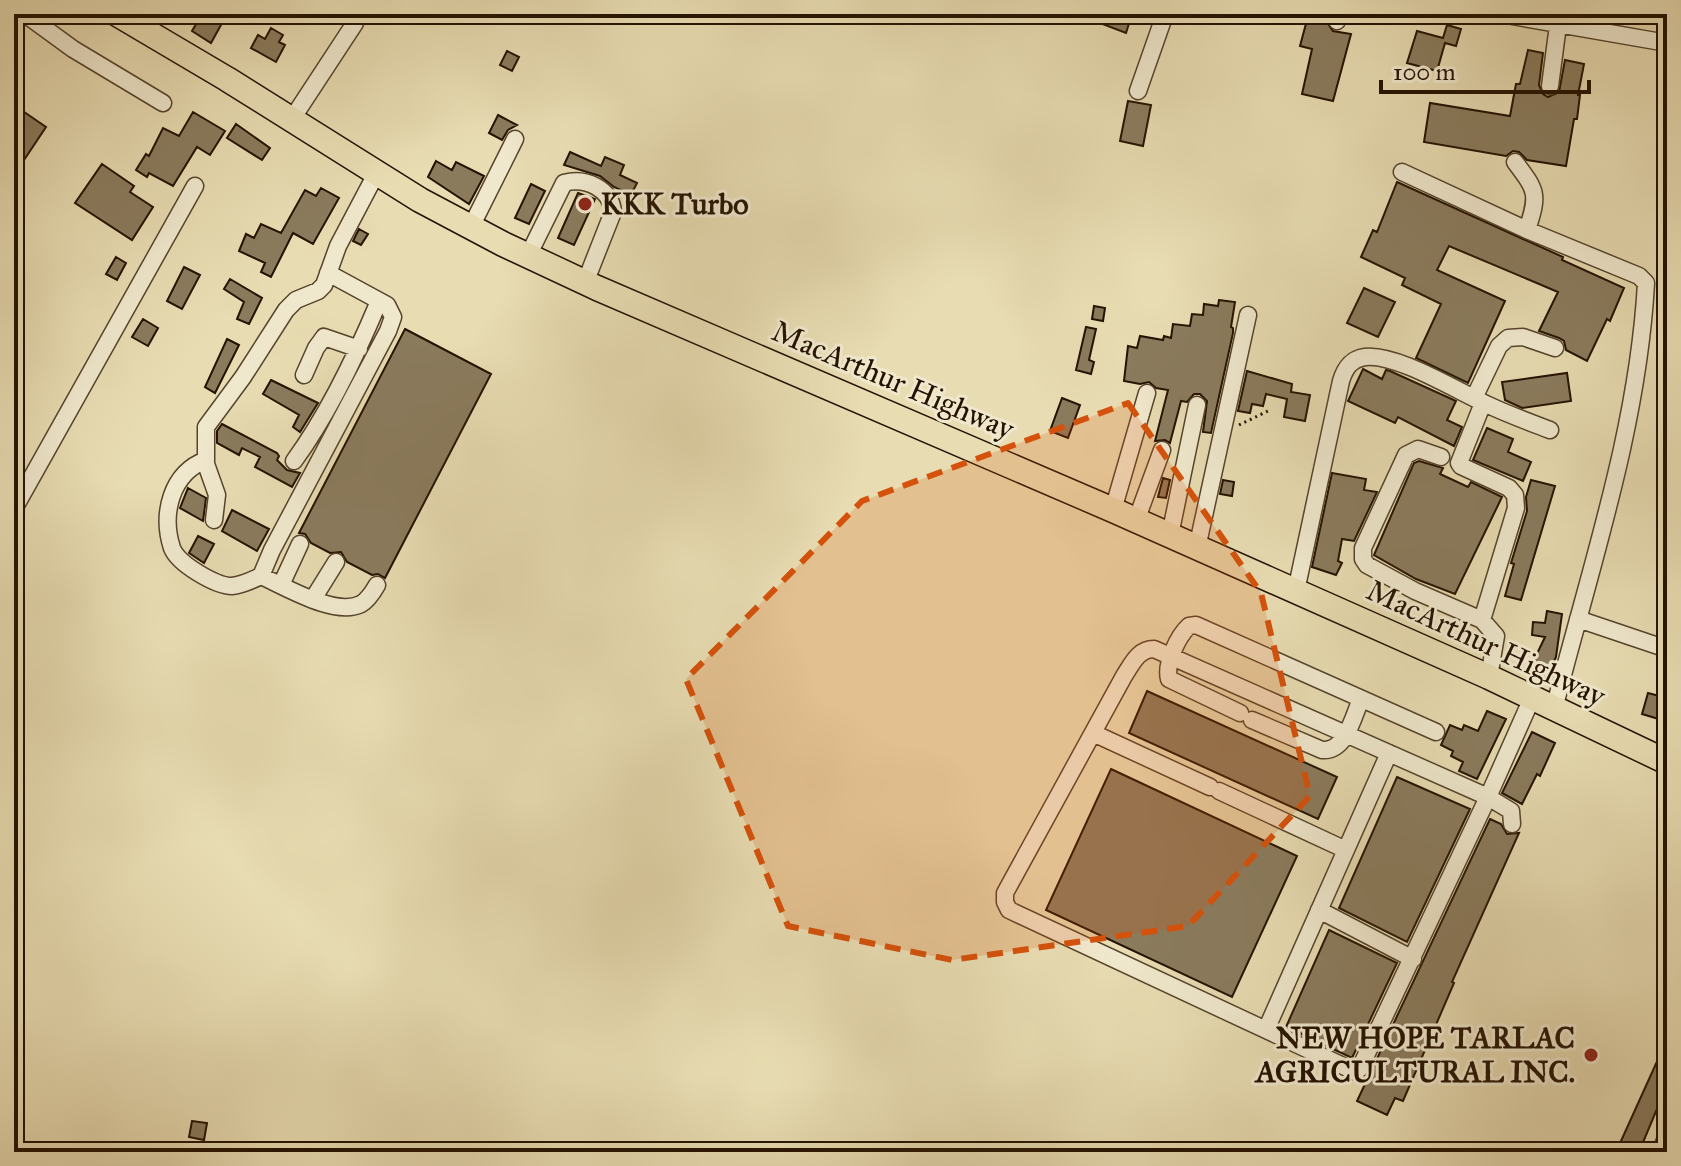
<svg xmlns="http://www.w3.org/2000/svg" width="1681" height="1166" font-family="'IM FELL Great Primer',serif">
<rect width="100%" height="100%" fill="#e8dcb2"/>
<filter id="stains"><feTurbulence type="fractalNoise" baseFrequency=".0025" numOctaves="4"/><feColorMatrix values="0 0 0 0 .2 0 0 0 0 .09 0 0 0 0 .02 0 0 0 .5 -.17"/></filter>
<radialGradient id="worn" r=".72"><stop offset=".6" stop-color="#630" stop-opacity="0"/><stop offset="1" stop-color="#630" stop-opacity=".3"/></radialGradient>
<path fill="#8a7b5d" stroke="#241200" stroke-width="2" d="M202,14h25l-16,29 -19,-12z
M1100,14h32l-6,19 -29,-11z
M1308,16l18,5 7,10 18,3 -18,67 -31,-7 10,-45 -12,-3z
M1447,25l14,4 -5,17 -11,-3 -8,28 -30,-8 10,-32 26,7z
M271,28l12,7 -4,7 6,3 -9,17 -25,-14 7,-13 7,4z
M1528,50l15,3 -4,32 4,9 5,3 11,-5 6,-32 19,4 -6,31h2l-3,24h-3l-8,47 -39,-6 -8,-8 -6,-1 -7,5 -82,-14 6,-39 80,13 6,-32h4z
M507,51l12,6 -7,14 -12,-6z
M1128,101l23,4 -8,41 -23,-5z
M14,105l32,22 -32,48z
M193,112l32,19 -15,24 -13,-8 -24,39 -24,-13 -2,4 -11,-7 10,-16 3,2 14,-28 16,8z
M498,115l19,10 -9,5 -6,10 -13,-7z
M236,124l34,24 -8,12 -35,-22z
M570,152l31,14 4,-9 19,8 -4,10 17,8 -6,12 -17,-8 -14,-11 -36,-11z
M436,161l16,9 4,-8 28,14 -15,28 -41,-27z
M102,164l32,22 -4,6 23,15 -21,33 -57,-37z
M1397,182l166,75 -1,3 62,28 -14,33 -3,-2 -20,42 -21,-11 -2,-9 -5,-3 -20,-7 19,-39 -109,-46 -12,24 68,31 -37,82 -52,-25 25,-54 -39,-19 3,-7 -44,-21 12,-27 4,2z
M531,184l14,7 -16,33 -14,-6z
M321,188l18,10 -26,46 -20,-11 -22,44 -10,-5 4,-9 -26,-12 7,-17 8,4 7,-14 20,9 24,-43 11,6z
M578,193l17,6 -21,46 -16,-7z
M359,229l9,5 -7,11 -8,-4z
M116,257l10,6 -9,17 -11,-6z
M184,267l16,8 -18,34 -15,-8z
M230,279l32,19 -13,26 -12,-5 7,-17 -20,-13z
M1364,288l31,14 -17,35 -31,-14z
M1219,300l16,2 -4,25 2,1v5l-22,100 -8,-1 4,-31 -7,-7h-6l-7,8 -6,-1 -11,42 -5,-3 -10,1 13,-51 -12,-2 -7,-6 -9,2 -16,-3 4,-35 9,2 3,-12 23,4 1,-4 7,2 2,-14 17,2 2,-12 11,1 1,-11 14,2z
M1094,306l11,2 -2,13 -11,-2z
M143,319l15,9 -10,18 -16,-9z
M1086,327l10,2 -7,31 5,2 -3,12 -15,-4z
M405,329l86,45 -106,204 -7,-4 -6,1 -25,-13 -6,-10 -11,1 -19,-10 -6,-9 -6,-1z
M227,339l12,6 -24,48 -10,-6z
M1363,369l19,10 4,-9 4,1 66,30 -9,19 15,7 -8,19 -56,-29 -3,6 -47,-22z
M1247,371l45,13 -1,8 19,3 -5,26 -21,-4 3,-18 -21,-5 -3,12 -11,-2 -2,9 -12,-2z
M1567,373l4,28 -49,7 -17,-8 -3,-18z
M271,380l47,23 -18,29 -7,-5 6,-12 -36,-21z
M1062,398l18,7 -12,33 -18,-7z
M222,424l55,29 2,3 -2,4 10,10 13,3 -8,14 -37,-20 5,-10 -18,-9 -3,7 -22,-12v-12z
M1487,428l26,11 -5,13 23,10 -8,19 -50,-21z
M1419,461l24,7 -3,6 28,13 3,-5 31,15 -47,97 -39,-15 -42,-24 40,-92z
M1332,473l34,6 -2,11 13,2 -23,49 -12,-2 -4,22 4,2 -6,12 -24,-8z
M1163,478l7,2 -4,18 -8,-1z
M1223,480l11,2 -2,14 -12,-2z
M1531,480l24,6 -34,114 -16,-4 9,-32 -3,-1 16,-52 -1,-14z
M188,488l18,10 -3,23 -23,-13z
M232,510l37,19 -12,22 -35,-20z
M198,536l16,8 -10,19 -15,-10z
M1547,611l15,3 -6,43 -9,21 -21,-9 5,-10 3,1 11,-23 -13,-2 1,-13 12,1z
M1147,691l190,86 -19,42 -189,-86z
M1648,693l19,5 -2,23 -23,-7z
M1487,711l19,8 -29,60 -18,-8 4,-9 -12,-6 2,-5 -12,-6 9,-20 12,5 2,-5 14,6z
M1532,732l23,11 -15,33 -3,-2 -15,30 -20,-11z
M1111,769l186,87 -65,141 -186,-87z
M1397,777l73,32 -63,133 -68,-34z
M1490,819l11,5 6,10 12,-1 -67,149 2,1 -51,118 -8,-3 -8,17 -30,-14z
M1329,930l68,33 -45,95 -66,-31z
M1659,1057l8,3v25l-28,67h-23z
M192,1121l15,2 -3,17 -15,-3z"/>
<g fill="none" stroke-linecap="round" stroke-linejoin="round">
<g stroke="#55442c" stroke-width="19">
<path id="minor" d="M25,14l48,35 90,54
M1501,14l166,29
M1337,21l2,-7
M1550,86l8,-61
M1138,91l27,-77
M292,119l63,-96
M1515,162c22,29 24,32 12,68
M1402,172l125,58 112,46 7,7c-8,146 -56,285 -92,426
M471,227l44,-88
M528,256l36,-73c21,-6 47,5 49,29l-28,71
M304,375l12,-27 8,-11 35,12
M1474,398l25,-52 9,-8 15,-1 32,11
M1441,457l-23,-8 -12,6 -43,93v11l4,6 48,26 67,29 14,16 -7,41
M206,460c-35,13 -45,54 -34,88 6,16 44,38 60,38 11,-1 20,-6 29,-10l11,-26 116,-219 5,-14 -6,-12 -59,-32
M294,461c35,-48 62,-105 85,-160
M14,509l181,-323
M1113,510l34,-117
M214,520l3,-25 -11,-31v-37l37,-50 43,-67 10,-10 22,-9 6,-6 14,-39 39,-74
M1136,521l26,-71
M1170,535l27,-130
M1197,548l51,-233
M261,576c25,11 74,41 100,28 7,-4 12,-12 16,-19
M281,585l19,-41
M1296,591l45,-210c4,-13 10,-22 24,-24 31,-4 92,34 121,47 21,10 43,18 64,26
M313,599l23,-37
M1578,619l89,30
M1482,620l34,-112 -1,-13 -6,-7 -48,-22 -2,-3 24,-60
M1154,649l334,148 -128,271 -4,4 -347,-162 -4,-8v-9l119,-217c8,-12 14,-27 30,-27z
M1240,713l-71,-34c-4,-16 9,-43 20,-53l7,-1 240,107
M1252,720l70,30c24,2 31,-33 39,-51
M1093,733l117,54
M1219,791l127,59
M1512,824l-1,-13 -23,-14 44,-99
M1319,910l94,49
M1266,1030l123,-277
M1660,1152l7,-16"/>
</g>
<g stroke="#241200" stroke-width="27">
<path id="highway" d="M117,14l110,65 193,121 83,44 94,44 516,222 376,167 178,85"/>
</g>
<path stroke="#241200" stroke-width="3" stroke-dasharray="2 4" stroke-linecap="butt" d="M1239,425l29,-14"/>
<use href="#minor" stroke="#f0e8cd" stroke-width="16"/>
<use href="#highway" stroke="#e8dcb2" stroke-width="24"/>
</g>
<path fill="#d4520b" fill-opacity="0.2" stroke="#d4520b" stroke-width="6" stroke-dasharray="16 10" stroke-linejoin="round" d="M1128,403l133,190 49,203 -122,130 -236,34 -164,-34 -102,-247 176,-178z"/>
<g fill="#8f2418" stroke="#f0e8cd" stroke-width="3">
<circle cx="585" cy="204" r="8"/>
<circle cx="1591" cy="1055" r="8"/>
</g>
<g text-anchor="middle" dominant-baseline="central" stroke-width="6" stroke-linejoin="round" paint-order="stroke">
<g font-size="30" font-weight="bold" fill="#241200" stroke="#f0e8cd" text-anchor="start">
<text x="601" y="204">KKK Turbo</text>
<text x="1575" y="1038" text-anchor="end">NEW HOPE TARLAC<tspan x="1575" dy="34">AGRICULTURAL INC.</tspan></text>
</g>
<g font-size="30" fill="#241200" stroke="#f0e8cd">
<text transform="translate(893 380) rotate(23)">MacArthur Highway</text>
<text transform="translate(1486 643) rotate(25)">MacArthur Highway</text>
</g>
</g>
<rect width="1681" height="1166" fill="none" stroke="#e8dcb2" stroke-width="48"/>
<rect x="16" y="16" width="1649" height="1134" fill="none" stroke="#241200" stroke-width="4"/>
<rect x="24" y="24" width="1633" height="1118" fill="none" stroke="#241200" stroke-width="2"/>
<path d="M1381 80v12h208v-12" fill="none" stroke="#241200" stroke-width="4"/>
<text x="1393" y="80" font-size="24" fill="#241200" stroke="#f0e8cd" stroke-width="6" paint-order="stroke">100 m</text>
<rect width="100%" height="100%" filter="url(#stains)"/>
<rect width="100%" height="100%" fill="url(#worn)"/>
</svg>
